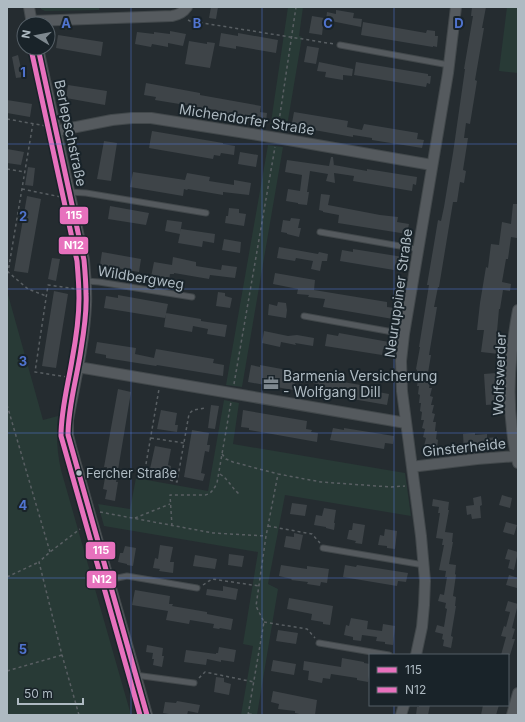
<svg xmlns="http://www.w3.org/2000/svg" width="525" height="722" font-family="Inter,sans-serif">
<rect width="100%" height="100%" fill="#252c30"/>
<path fill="#283a36" d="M41,7h58v3l-54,1 -4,-2z
M288,7h15l-4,29 3,1 -16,95 -16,-3z
M507,7h11v66l-19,-2z
M268,145l15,2 -41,240 -16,-2z
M7,291l36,129 15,-4c-2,18 -1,36 3,54l70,245h-124z
M224,400l15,3 -6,41 172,29 6,43 -126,-21 -17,89 10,5 -21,126h-16l12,-69 -10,-2 15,-92 -154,-26 -6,-22 32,5 6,-31 72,13z"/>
<path fill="#3e4448" d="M211,7h7l-2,12 -7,-1z
M472,7h14l-4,21h2l-9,52 2,1 -7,43 -4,-1 -2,15h4l-5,32 3,1 -2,12 -4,-1 -3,20h-4l-14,85h-1l-4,20h3l-8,48h2l-4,24h4l-2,9h3l-2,8 3,1 -2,8h3l-2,8 3,1 -2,8h3l-1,9h2l-1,8 2,1 -1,8h-3l-1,4 -8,-1 1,-5h-2l2,-8 -3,-1 2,-8 -3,-1 2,-8h-3l1,-8 -2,-1 1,-8h-2l1,-8 -2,-1 1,-8h-2l2,-12 -2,-1v-3l-1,-1 4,-22h-1l10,-62h-2l7,-41 4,-24 3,1 3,-14 9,-54 12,-84h-1l9,-53h-2z
M336,10l18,3 -1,5 9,1 -1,8 -35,-7 1,-8 9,2z
M312,16l12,2 -2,17 -13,-2z
M363,22l63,11 1,-3 8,1v5h3l-1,11 -4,-1v1l-72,-12z
M170,31l16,3 -3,12 -15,-3v4l-16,-3 -1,3 -16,-3 2,-12 17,2v-2l16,2z
M221,33l17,3v-3l40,7 -2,13 -40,-7v3l-17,-3z
M58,35l45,7 -2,14 -45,-8z
M189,41l18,3v-2l8,1 -5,25 -25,-4z
M307,46l12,2 -3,16 -12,-2z
M18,55l5,22 -7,1 -4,-21z
M319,62l34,7 -1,7 -9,-1v5l-18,-3 1,-5 -9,-1z
M356,62l72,12v2h3l-1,8 -3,-1 -1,4 -72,-12z
M146,83l54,10v2l61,11 -1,6 7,1 -1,8 -50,-8v-3l-61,-10 1,-3 -12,-2z
M68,85l39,6 -2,14 -39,-7z
M7,100l25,4 -2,13 -23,-4z
M294,112l54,9 -1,6 15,3 2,-6 54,9 -1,6 7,1 -2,8 -50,-8v-2l-19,-3v2l-50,-9v-3l-11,-2z
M152,131l71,12v1l12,2 -1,9 -13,-2 -1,3 -6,-1 -1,4 -64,-11z
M104,141l13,2 -6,38 -14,-2z
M7,149l17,3 -3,13 -14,-2z
M240,152l18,3 -2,12 -18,-3z
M331,157h2l1,9v-1l33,6v-2l50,8 -1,8 -3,-1 -1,7 -59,-10 1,-5 -20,-3 1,10 -9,-2 2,-7 -18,-3 -3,21h2l-2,13 -9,-1v-1l-12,-2 2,-12 12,2 2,-16 -17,-3 2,-12 42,6z
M28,167l7,1 -2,18 -8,-1z
M133,172l52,8 2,-7 23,4 -1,4 25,4v-5l17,3 -2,12 -26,-3v3l-35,-6 -1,1 -3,-1 -1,7 -53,-9z
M321,194l9,1 -2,10 52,10 18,2 -1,5 12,2 -2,10 -69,-11 1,-8 -16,-3v-1l-4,-1z
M27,196l14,3 -13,74 -14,-2z
M513,204h5v25l-1,9 -6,-1 -3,22h-2l-4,23 9,2 -1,7 -7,-1 -3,19h-1l-3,34h4l-1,11 -18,-2 3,-22h-7l3,-27 6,-36 2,1 3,-24 8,1 3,-23 9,2z
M110,206l39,7 -3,12 -38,-6z
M229,208l10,1v4l7,1 -2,12 -19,-3 1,-7h2z
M291,218l9,1 -2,9h3l-2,9 -12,-3v-1l-6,-1 2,-12 7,1z
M167,220l15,2 -2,12 -15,-3z
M181,229l34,5 -1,9 -11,-2 -1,6 -24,-4z
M224,239l17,3 -1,11 -18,-3z
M279,247l39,7 1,-2 9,2 -1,7h-5l-2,10 -9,-2 2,-8 -17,-3 -1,3 -18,-3z
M353,249l50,8 -1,9 -7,-1 -1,5 -54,-9 2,-11 11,2z
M102,252l39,7 -2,13 -39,-7z
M173,257l23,5v4l25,4 1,-5 15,2 -2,11 -25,-3 -1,4 -35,-6v1h-4l-1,6 -18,-3 3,-15 18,3z
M52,258l8,1 -4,22 -8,-2z
M275,273l40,7 -1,10 73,12v5l8,1 -2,11 -70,-12 2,-8 -17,-2 1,-2 -12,-1 1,-5 -25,-5z
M54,291l14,3 -12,74 -14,-2z
M218,292l7,1v3l7,2 -2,10 -14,-2z
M118,295l50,9 -3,14 -61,-10 2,-12 12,2z
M278,302l8,1 1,7 -1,8 -18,-3 1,-11 8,2z
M166,313l35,6v2l26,4 -2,12 -18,-3 1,-5 -15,-3 -1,6 -28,-5z
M264,331l24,5 9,-1 17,3 -1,8 -18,-3 1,2 -15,-3 -1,5 -18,-4z
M339,333l50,9 -2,8 -4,-1 -1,6 -57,-9 2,-12 11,2z
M97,342l39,6 -1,6 19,4 2,-9 58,10 -1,4 11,2 -1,11 -66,-11 -1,1 -50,-8v-3l-11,-2z
M251,365l9,2v-2l49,9 -1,2 70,12v4l11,2 -2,11 -69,-12 1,-9 -19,-3v2l-5,-1 -2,8 -45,-8z
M496,373l2,31 -12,1 -2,-31z
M118,389l13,3 -15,90h2l-3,19 -10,-2 2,-9 -4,-1 4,-22h-3z
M211,405l8,1 -4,23 -7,-1z
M161,410l16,3 -2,12h3l-1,7 -20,-3z
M243,410l64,11 -1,8 6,1 -1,2 7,1 -1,9 -62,-11 -6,-1v-2l-8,-1z
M333,428l11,2v-2l50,8 -1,8 -8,-1 -1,6 -54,-9z
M192,430l17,3 -2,12h3l-1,7 -4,-1 -4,22 4,1 -2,7 -19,-4z
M475,433v2l12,-1v4l11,-1 1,12 -27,1v1h-8l-1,-17z
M155,446l16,3 -3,16 3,1 -1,7 -20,-4z
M502,495l10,3 -2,10 -11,-3z
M481,496l1,9 -2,1 1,12 -9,1 -1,-5 -4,1 -1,-9 8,-1 -1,-7z
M433,499l16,3 -1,8h1l-4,22 8,1 -1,9h1l-4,22 7,1 -1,9 1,1 -3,21 3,1 -1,9h1l-5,30 2,1 -2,11 -8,-2 1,-6 -2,-1 1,-5 -8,-2 2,-7 7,2 3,-18 -2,-1 1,-5 -8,-2 2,-7 4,1 3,-18h-2l1,-6 -7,-1 5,-25h-2l1,-6 -7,-1 4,-25h-2l1,-6 -7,-1z
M292,503l15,2 -2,11 -15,-2z
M324,508l12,2 -2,13h1l-1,7 -8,-2v-1l-12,-2 2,-10 6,1z
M506,522l11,3 -3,10 -11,-3z
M353,523l12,2 -3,19 -7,-1 1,-2 -9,-2 2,-9h3z
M385,529l12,2 -2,18 -8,-1v-2l-9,-1 2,-10 4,1z
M294,533l9,2 -3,15 -16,-3 2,-11 8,1z
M160,545l13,2 -3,15h4l-1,11 -14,-2 1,-2 -7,-1 2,-10 3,1z
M125,546l11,2 -3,18 -6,-1v-1l-9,-2 2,-9h3z
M508,549l10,3 -4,18 -6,-2 2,-8 -5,-1z
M229,554l15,2 -2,11 -14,-2z
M195,555l22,4 -2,10 -22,-3z
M281,565l26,4v-3l22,3 -2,14 -6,-1 -1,4 -13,-2 1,-2 -17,-2 1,-1 -13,-3z
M345,565l11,2 1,-2 51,8 -2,9 -8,-1 -1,5 -54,-9z
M509,575l9,3 -1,10 -11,-3z
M223,586l15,3 -2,11 -30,-5 1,-6 16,2z
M135,590l35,6 -1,8h4l-1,2 35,6v2l26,5 -2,11 -11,-2 -1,1 -6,-1 1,-4 -24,-4 -1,4 -23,-4 2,-9 -36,-6z
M289,598l44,8 -3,19 -7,-1v-2l-12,-2 1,-6 -25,-5z
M508,601l10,3 -6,24 3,1 -3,10h3l-5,16h-9l5,-18 -5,-1 3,-10 2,1 4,-15 -5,-1z
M351,618l17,3 -1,8 15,2 1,-7 12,2 -2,19 -8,-1v-2l-9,-1 1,-4 -15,-2 -1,6 -8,-1v-3l-9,-2 2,-10 3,1z
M278,630l20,3 -2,11 -20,-3z
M147,645l16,3 -1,8h2l-2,11 -9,-2 1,-6h-2l1,-6 -7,-1z
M219,647l17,3 -2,12 -13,-2v2l-14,-3 -1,6 -22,-3 2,-12 30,4v-1h2z
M342,658l22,4v1l6,1v12h-1l-1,6 -11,-2v-2l-26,-4 -1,5 -7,-1 -1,5 -14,-3 1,-9 -6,-1 1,-9 37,6z
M273,660l23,4 -2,11 -23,-4z
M216,677l8,1v4l7,2 -2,11 -15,-3z
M273,691l44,9 -2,15h-11l-9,-2v-2l-17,-2 1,-5 -8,-2z
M177,701l23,4 -2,8 -10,-2 -1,4h-12l-12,-2 2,-11 11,1z
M419,705h11l-2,10h-12l1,-8h2z
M483,705h16l-3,10h-15z"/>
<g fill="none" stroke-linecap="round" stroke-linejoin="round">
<g stroke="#42484b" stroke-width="7">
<path id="lane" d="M340,45l109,20
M69,192l17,1 120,20
M320,232l97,17
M86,281l13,1 93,15
M304,316l100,18
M323,548l101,17
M108,580l19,-4 70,12
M319,643l70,12
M135,675l59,8"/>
</g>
<g stroke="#42484b" stroke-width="12">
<path id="street" d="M29,7l3,17
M32,21l140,-5c6,-1 11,-3 15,-9
M38,48l46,212c1,15 3,30 2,45 -2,39 -11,77 -18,115v15l3,12 76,268
M56,131l56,-11 20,-2h19l126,20 155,27
M518,310c-7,37 -11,82 -6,119 1,12 3,23 6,34
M78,367l328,56
M412,467l7,-1 58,-7 41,-3
M416,655l6,-28 2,-22 1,-24 -4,-45 -19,-145 -1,-30 3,-27 44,-261 8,-66
M401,715l3,-10
M512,715l6,-22"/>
</g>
<path stroke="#595f63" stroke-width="1.5" stroke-dasharray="3 3" stroke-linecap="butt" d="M188,20l2,1 144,23
M7,119l39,7
M33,123l-25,149 20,17 18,7
M278,128l18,-121
M7,169l18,3
M22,189l39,8
M67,377l-32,-5 13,-87 29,4
M234,384l41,-237
M7,405l43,147
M151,438l33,5
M222,454l4,5 7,3 45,12
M146,464l13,-75
M220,474c9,6 11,13 19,20
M170,480l7,2 12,-68 4,-4 12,-2
M100,512l113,21 53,3
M135,518l35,-14
M172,526l-2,-31h35c6,-1 9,-6 12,-12l14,-81
M268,526l44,8 8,9
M7,577l32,-15
M203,585l9,-6 47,7
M264,622l43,7 8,9
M7,671l55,-16
M199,678l6,-6 49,10
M249,714l5,1
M79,715l-17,-60 -23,-93 11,-10 30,-23
M248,715l16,-93 -8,-16 10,-70 12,-62 43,8 70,5 14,-1"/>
<use href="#lane" stroke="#555a5e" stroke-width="5"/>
<use href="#street" stroke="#555a5e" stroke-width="10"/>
<g stroke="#192329" stroke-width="8">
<path id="bus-1" d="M38,48l46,212c1,11 2,23 2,34 1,18 -2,37 -5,55 -4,29 -13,57 -13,86l79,280"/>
</g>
<g stroke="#192329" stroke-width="8">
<path id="bus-2" d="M31,49l46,212c1,12 2,25 2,37 0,21 -3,41 -7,62 -4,25 -11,50 -11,76l79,279"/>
</g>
<use href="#bus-1" stroke="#e771bd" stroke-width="5"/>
<use href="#bus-2" stroke="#e771bd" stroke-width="5"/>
</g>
<path fill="none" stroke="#5074d0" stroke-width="1" stroke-opacity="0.55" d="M131,7v708M262,7v708M394,7v648M7,144h511M7,289h511M7,433h511M7,578h511M394,705v10"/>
<defs>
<g id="office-bare" transform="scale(1.2)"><path d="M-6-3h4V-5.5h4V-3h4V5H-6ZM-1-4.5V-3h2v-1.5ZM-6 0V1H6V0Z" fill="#7e888f" stroke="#192329" stroke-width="2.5" paint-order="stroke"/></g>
</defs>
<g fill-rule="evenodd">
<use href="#office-bare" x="271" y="383"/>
</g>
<circle fill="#aebac2" stroke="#192329" stroke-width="1.5" cx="79" cy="473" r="3.5"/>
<g text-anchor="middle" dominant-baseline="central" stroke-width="4" stroke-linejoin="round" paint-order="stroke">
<g font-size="13" fill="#aebac2" stroke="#192329" text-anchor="start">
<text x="86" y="473">Fercher Straße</text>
</g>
<g font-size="14" fill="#aebac2" stroke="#192329">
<text transform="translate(247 119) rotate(9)">Michendorfer Straße</text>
<text transform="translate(71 133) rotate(78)">Berlepschstraße</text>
<text transform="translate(141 277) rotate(9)">Wildbergweg</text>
<text transform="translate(398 293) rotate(-82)">Neuruppiner Straße</text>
<text transform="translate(499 374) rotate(-88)">Wolfswerder</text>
<text transform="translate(464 447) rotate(-6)">Ginsterheide</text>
</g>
<g font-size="14" fill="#aebac2" stroke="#192329" text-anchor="start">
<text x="283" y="375">Barmenia Versicherung<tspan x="283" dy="16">- Wolfgang Dill</tspan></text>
</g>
</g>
<g font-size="13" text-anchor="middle" font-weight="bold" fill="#5074d0" stroke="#192329" stroke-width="4" stroke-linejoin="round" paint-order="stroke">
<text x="66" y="28">A</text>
<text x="197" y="28">B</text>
<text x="328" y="28">C</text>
<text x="459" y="28">D</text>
<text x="23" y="77">1</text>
<text x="23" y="221">2</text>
<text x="23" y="366">3</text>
<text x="23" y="510">4</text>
<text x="23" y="654">5</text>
</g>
<g stroke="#192329" stroke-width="1.5">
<rect x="59" y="206" width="30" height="19" rx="4" fill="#e771bd"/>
<rect x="58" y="236" width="31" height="19" rx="4" fill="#e771bd"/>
<rect x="85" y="541" width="31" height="19" rx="4" fill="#e771bd"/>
<rect x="86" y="570" width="31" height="19" rx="4" fill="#e771bd"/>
</g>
<g font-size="11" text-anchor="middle" font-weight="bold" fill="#fff">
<text x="74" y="219">115</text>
<text x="74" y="249">N12</text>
<text x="101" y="554">115</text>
<text x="102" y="583">N12</text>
</g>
<rect width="525" height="722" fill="none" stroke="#aebac2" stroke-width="16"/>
<rect x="369" y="654" width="140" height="52" fill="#192329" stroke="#555f66"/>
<rect x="377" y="667" width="20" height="6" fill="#e771bd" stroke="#555f66"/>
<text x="405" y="674" font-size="12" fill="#aebac2">115</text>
<rect x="377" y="687" width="20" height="6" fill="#e771bd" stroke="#555f66"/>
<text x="405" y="694" font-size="12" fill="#aebac2">N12</text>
<g transform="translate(36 36) rotate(280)"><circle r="19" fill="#192329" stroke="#555f66"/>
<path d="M0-3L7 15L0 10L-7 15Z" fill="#7e888f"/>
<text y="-6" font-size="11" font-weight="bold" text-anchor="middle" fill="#aebac2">N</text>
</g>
<path d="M18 698v6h65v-6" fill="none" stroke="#aebac2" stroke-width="2"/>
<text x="24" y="698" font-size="12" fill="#aebac2" stroke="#192329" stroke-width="3" paint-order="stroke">50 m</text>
</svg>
